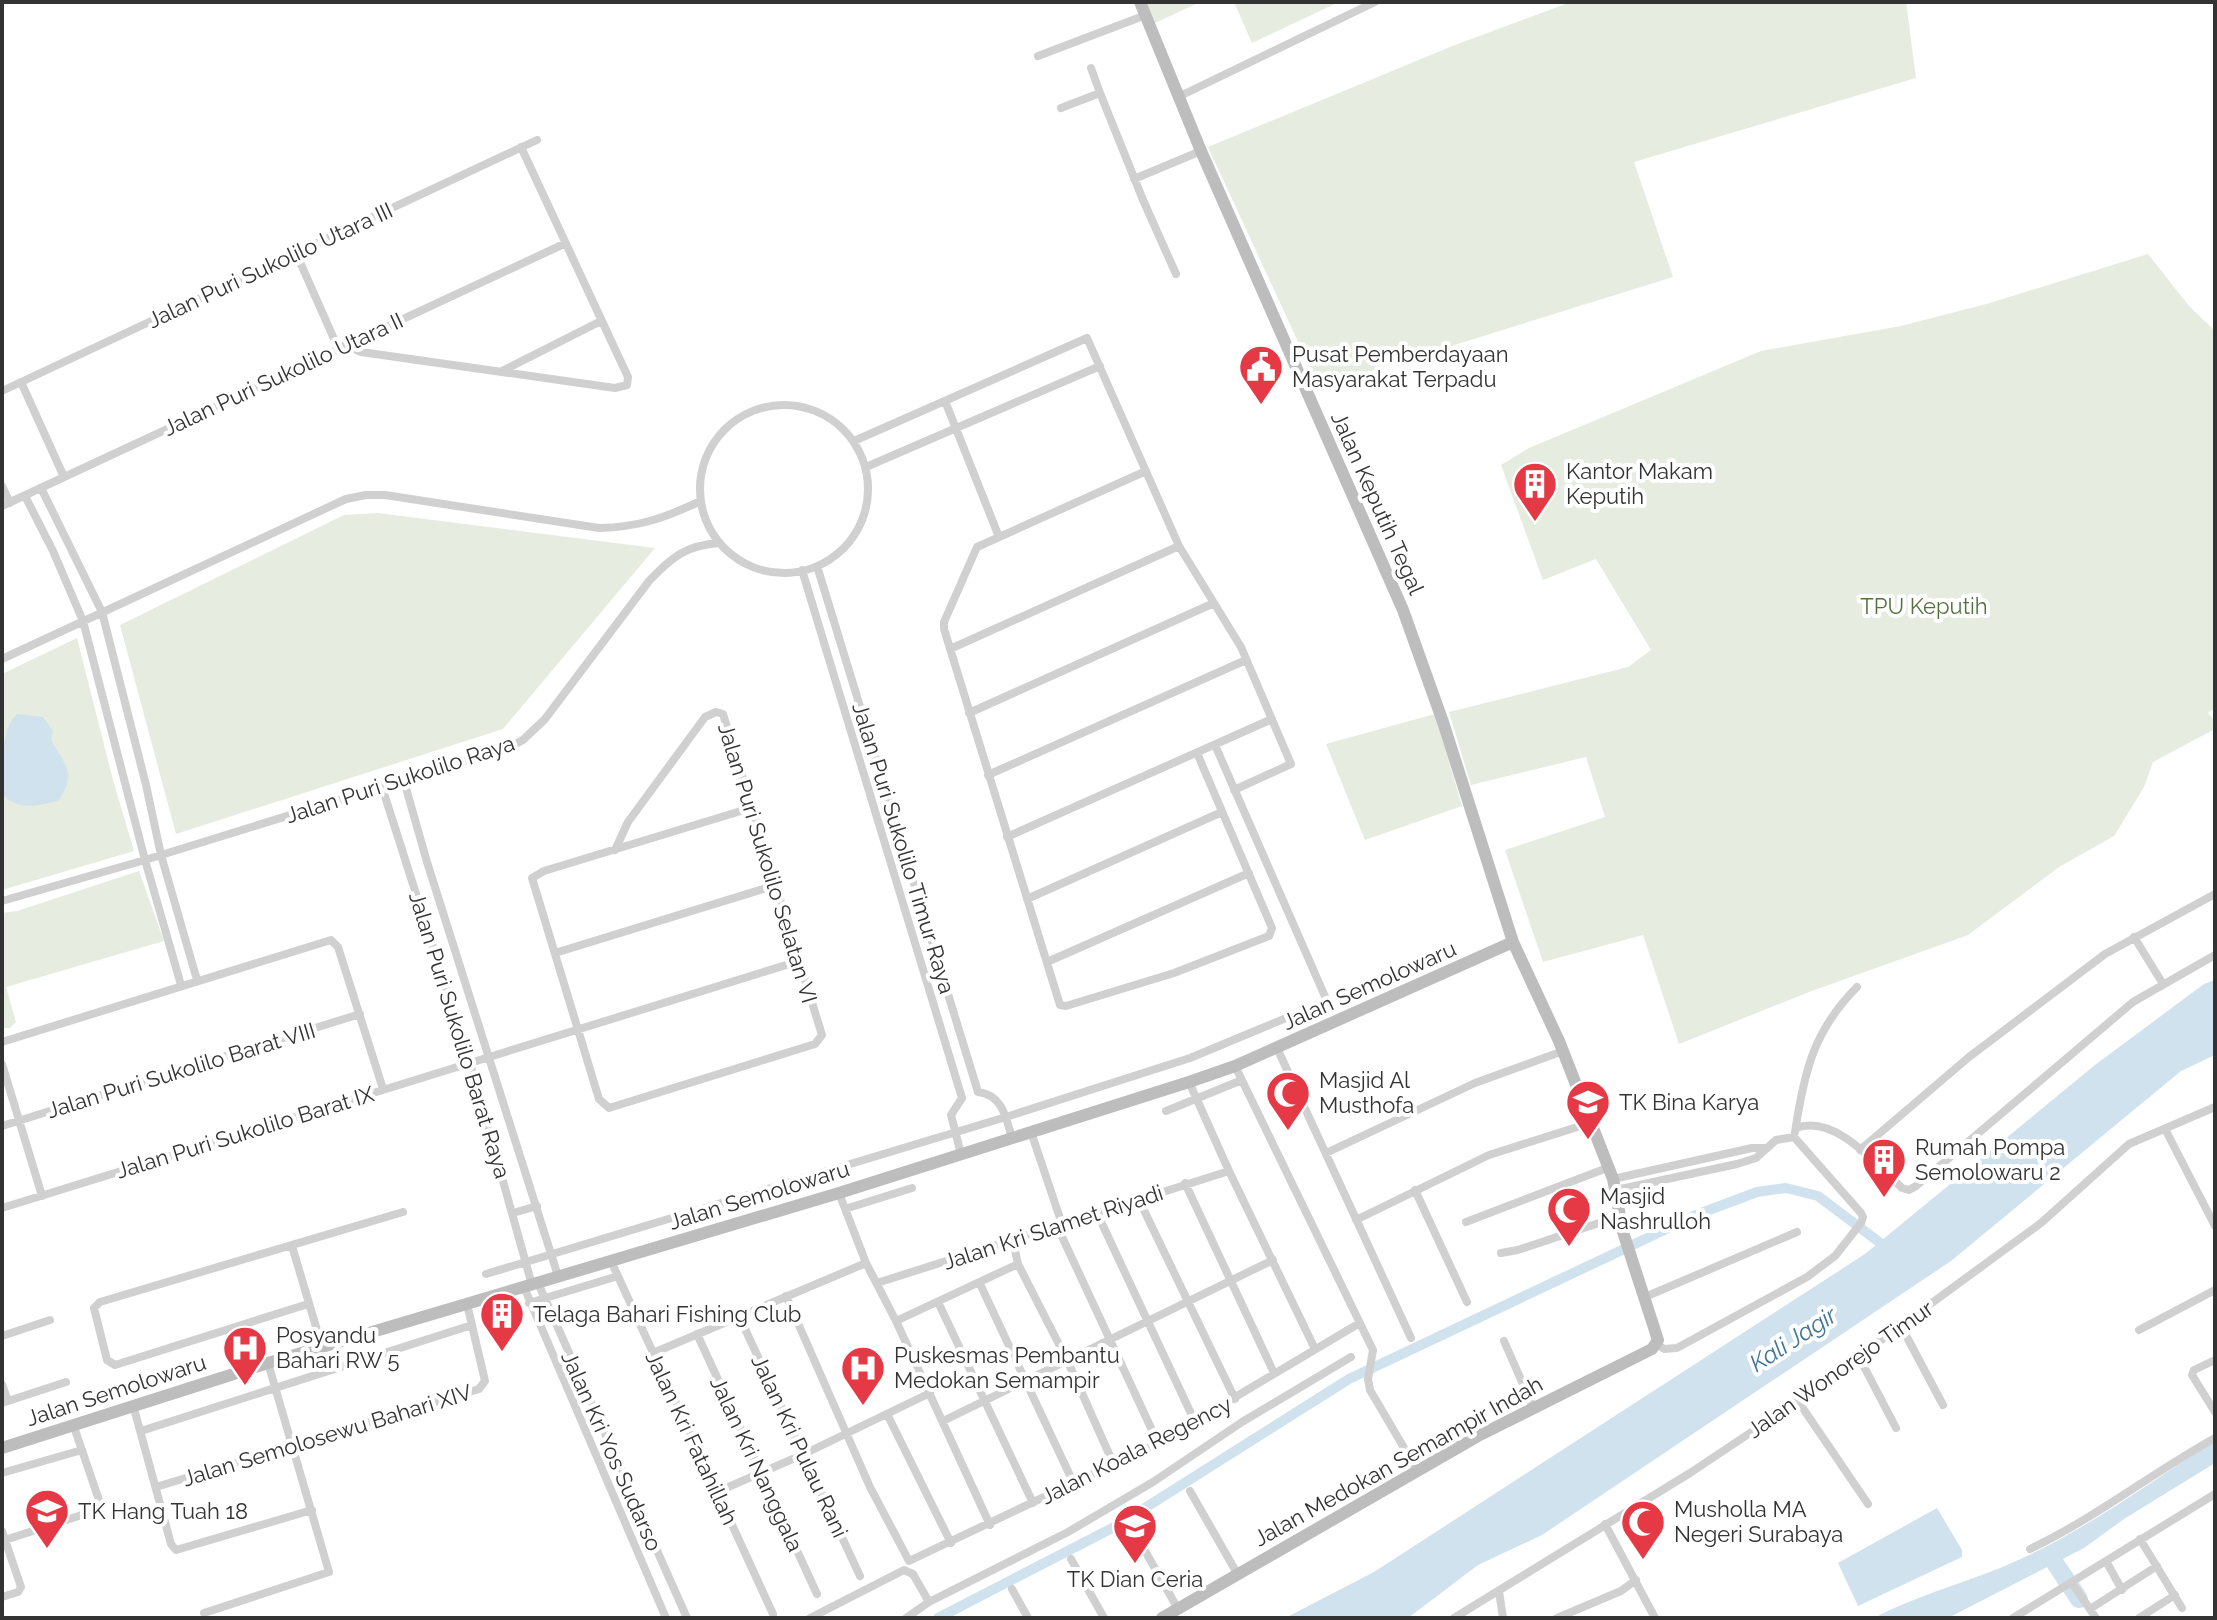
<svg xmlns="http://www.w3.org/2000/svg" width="2217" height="1620" font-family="Raleway,sans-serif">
<rect width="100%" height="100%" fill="#fff"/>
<path fill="#e6ecdf" d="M1144,2h56l-47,22z
M1234,2h105l-87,41z
M1571,2h335l10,76 -282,84 39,115 -354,110 -111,-240 247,-102z
M2148,254l41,52 26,25v377l-7,5 7,8v8l-62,33 -9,25 -30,49 -55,31 -91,68 -159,57 -130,52 -36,-109 -100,27 -38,-112 100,-33 -19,-60 -115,28 -22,-73 179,-45 23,-17 -55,-91 -53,21 -42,-115 28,-17 232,-97 140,-25 89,-23z
M378,513l277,35 -152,181 -327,105 -56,-209 224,-110z
M77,638l36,142 21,71 -132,39v-216z
M1435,714l27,92 -97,34 -39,-96z
M139,871l25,70 -158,46 10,35 -6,6h-8v-115l15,-2z"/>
<path fill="#cfe2ee" d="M17,714l26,3 10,14 -2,8c13,27 27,32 8,61 -16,5 -40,11 -53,-3l-4,1c0,-26 -2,-69 15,-84z
M2215,980v75l-34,16 -230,190 -409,274 -64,30 -70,53h-123l89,-46 491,-318 230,-189 109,-81z
M2215,1441v22l-91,56 -40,29 -136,70h-74c49,-26 104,-38 153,-62 66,-31 126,-76 188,-115z
M1937,1508l25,42v7l-104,49 -20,-43z"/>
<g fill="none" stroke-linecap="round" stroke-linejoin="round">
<path stroke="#cfe2ee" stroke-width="10" d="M938,1618l180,-93 231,-146 347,-164 61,-23 29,-4 32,8 61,46"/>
<path stroke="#cfe2ee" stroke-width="18" d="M2051,1557l28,42"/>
<path stroke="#d0d0d0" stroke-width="8" d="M1038,56l108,-41
M1091,68l9,25
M1178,97l197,-95
M1061,108l39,-15 43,107 33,74
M1134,179l67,-28
M296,253l42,95
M345,345l16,7 254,36 12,-3 1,-8 -107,-230
M502,371l99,-50
M21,382l43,95
M2,391l535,-251
M945,401l54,136
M700 489a84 84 0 1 1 168 0a84 84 0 1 1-168 0Z
M854,441l233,-103 92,208 62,101 50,117 -57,26
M866,467l234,-101
M1146,471l-169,76 -33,75v7l116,376 6,1 108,-33 95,-37 3,-8 -75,-175
M2,486l8,17
M41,488l61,124 44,173 15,70 36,125
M25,496l28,55 30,70 62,239 36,125
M2,506l562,-262
M817,566l161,526
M802,570l160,528
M950,649l229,-103
M2,659l344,-160 20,-4h19l214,33c41,-1 65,-10 102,-27
M969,713l245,-110
M988,775l258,-115
M404,781l23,81 131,414
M382,787l88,276 62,222
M1007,837l265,-118
M615,850l13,-28 77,-105 11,-5 7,2 99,321 -7,9 -206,64 -10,-9 -67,-221 12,-7 210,-64
M1027,899l195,-87
M2,901l143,-41 365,-113 13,-7 22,-21 104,-138c23,-24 37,-36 71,-38
M2134,937l29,47
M555,953l221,-68
M1047,962l202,-89
M2,1042l329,-102 7,7 45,142
M1277,1048l134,290
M2,1064l40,132
M1235,1066l138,284 -5,29 2,11 47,80
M1189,1082l40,89 86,178
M978,1092c25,3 28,26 34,46
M1166,1111l76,-31
M2,1126l358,-112
M1796,1128c39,-14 79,35 106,60l7,2 7,-4 217,-184 82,-47
M2165,1129l50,97
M1031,1132l31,92
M1795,1132c9,-59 18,-101 62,-145
M1860,1150l109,-93 136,-103 110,-60
M1326,1153l149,-70 88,-32
M961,1154l-10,-39 11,-17
M1613,1179l139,-31h13
M1185,1183l89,190
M1415,1190l52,112
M1616,1190l121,-26 19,-6 20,-18 18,-3
M839,1193l27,70 30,58 94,204
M1139,1200l96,199
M2,1208l797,-247
M845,1209l67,-21
M513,1213l24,-7
M1097,1213l98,209
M1356,1220l133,-65 101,-32
M1466,1222l141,-54
M1057,1226l101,217
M292,1246l30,101
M1501,1253l17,-3 102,-34
M611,1261l162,353
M1018,1264l50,98 46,103
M486,1274l520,-157 184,-59 137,-57 -112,-256
M538,1283l149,335
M877,1283l352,-112
M980,1284l94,200
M524,1287l142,331
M786,1296l84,191 39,74 249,-118 200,-119
M1645,1297l152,-65
M938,1302l95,201
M529,1303l89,-27
M308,1304l-193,61 -8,-5 -13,-52 6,-6 303,-90
M739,1316l121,260
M896,1321l122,-57 -5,-23
M1901,1326l42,79
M2139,1330l76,-40
M697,1334l120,260
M2,1336l48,-16
M1504,1341l29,66
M1657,1344l7,5 13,-1 130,-71 28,-21 26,-33 2,-6 -2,-4 -67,-76
M653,1353l213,-90
M1859,1357l37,71
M2215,1360l-21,10 -2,5 23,37
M2,1384l6,17
M1798,1401l70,103
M2,1403l64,-21
M133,1405l38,139 5,6 136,-40
M887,1414l64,129
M943,1421l330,-161
M141,1431l331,-106
M2,1473l80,-23
M156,1487l323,-98 6,-8 -18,-77
M1190,1491l48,84
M717,1492l87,-38 126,-61
M1605,1524l50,94
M1132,1528l46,81
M2,1531l19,56 -3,5 -16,5
M2140,1539l42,69
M2,1541l92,-30 5,-4v-7l-26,-76
M2030,1549c65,-31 122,-76 185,-111
M1071,1559l33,59
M2106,1561l16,29
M2072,1583l24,35
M1012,1589l16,29
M1499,1591l4,27
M2090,1609l67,-43
M204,1613l125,-41 -61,-209
M810,1618l94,-48 9,4 16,28
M906,1618l23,-16 139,-70 85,-50 89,-60 109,-65
M1454,1618l236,-145 108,-72 243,-178 88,-79 86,-37
M1557,1618l64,-27 15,-11
M2013,1618l202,-124
M2139,1618l36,-23"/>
<path stroke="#bdbdbd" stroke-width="12" d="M1140,2l61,149 202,459 40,112 70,220 46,99 54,138 10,53 35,108 -6,9 -174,87 -316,182
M2,1448l266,-85 571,-170 350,-111 46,-16 278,-124"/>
</g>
<defs>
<g id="civic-pin" transform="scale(2.3)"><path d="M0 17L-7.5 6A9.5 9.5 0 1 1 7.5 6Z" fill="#e63946" stroke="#fff"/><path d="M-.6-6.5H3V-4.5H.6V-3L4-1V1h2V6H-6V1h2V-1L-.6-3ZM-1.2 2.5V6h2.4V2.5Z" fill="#fff"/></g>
<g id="building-pin" transform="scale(2.3)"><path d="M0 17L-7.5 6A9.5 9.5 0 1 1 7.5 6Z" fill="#e63946" stroke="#fff"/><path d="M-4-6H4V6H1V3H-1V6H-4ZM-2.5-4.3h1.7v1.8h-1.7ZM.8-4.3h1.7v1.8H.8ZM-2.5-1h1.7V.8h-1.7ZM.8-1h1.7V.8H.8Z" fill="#fff"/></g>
<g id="mosque-pin" transform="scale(2.3)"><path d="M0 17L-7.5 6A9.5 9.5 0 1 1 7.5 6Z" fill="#e63946" stroke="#fff"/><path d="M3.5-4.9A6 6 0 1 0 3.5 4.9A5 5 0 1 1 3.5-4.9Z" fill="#fff"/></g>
<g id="school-pin" transform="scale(2.3)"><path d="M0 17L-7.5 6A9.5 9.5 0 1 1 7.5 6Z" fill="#e63946" stroke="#fff"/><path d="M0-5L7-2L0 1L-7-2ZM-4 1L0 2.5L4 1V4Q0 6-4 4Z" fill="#fff"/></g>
<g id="hospital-pin" transform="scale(2.3)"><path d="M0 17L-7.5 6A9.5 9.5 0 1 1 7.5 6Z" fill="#e63946" stroke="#fff"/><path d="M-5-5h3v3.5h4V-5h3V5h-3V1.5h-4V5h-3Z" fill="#fff"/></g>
</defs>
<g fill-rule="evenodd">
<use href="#civic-pin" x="1261" y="367"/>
<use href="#building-pin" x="1535" y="484"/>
<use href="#mosque-pin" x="1288" y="1093"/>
<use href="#school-pin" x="1588" y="1102"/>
<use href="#building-pin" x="1884" y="1160"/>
<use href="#mosque-pin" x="1569" y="1209"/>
<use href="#building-pin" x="502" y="1314"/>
<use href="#hospital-pin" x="245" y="1348"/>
<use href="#hospital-pin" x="863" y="1368"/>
<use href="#school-pin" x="47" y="1511"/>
<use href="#mosque-pin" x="1643" y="1522"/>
<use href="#school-pin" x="1135" y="1526"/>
</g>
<g text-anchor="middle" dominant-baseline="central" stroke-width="8" stroke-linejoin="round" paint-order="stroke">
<g font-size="22" fill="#333" stroke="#fff">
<text transform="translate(270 265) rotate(-25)">Jalan Puri Sukolilo Utara III</text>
<text transform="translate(283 374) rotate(-25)">Jalan Puri Sukolilo Utara II</text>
<text transform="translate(1378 503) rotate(66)">Jalan Keputih Tegal</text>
<text transform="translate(400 779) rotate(-18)">Jalan Puri Sukolilo Raya</text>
<text transform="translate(904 848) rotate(73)">Jalan Puri Sukolilo Timur Raya</text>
<text transform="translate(768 863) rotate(73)">Jalan Puri Sukolilo Selatan VI</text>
<text transform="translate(1369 985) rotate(-24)">Jalan Semolowaru</text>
<text transform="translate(460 1035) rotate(73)">Jalan Puri Sukolilo Barat Raya</text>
<text transform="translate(181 1070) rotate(-17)">Jalan Puri Sukolilo Barat VIII</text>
<text transform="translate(245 1132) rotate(-17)">Jalan Puri Sukolilo Barat IX</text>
<text transform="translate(759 1195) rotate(-17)">Jalan Semolowaru</text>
<text transform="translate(1053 1227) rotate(-18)">Jalan Kri Slamet Riyadi</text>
<text transform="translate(1840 1369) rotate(-35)">Jalan Wonorejo Timur</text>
<text transform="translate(116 1390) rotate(-18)">Jalan Semolowaru</text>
<text transform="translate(327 1435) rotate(-17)">Jalan Semolosewu Bahari XIV</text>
<text transform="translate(692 1438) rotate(65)">Jalan Kri Fatahillah</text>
<text transform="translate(800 1446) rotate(65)">Jalan Kri Pulau Rani</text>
<text transform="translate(1136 1450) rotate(-27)">Jalan Koala Regency</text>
<text transform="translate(612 1451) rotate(66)">Jalan Kri Yos Sudarso</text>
<text transform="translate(1398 1461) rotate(-29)">Jalan Medokan Semampir Indah</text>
<text transform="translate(757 1464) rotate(65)">Jalan Kri Nanggala</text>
</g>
<g font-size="22" fill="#333" stroke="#fff" text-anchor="start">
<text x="1292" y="354">Pusat Pemberdayaan<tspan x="1292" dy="25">Masyarakat Terpadu</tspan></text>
<text x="1566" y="471">Kantor Makam<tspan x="1566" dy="25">Keputih</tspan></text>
<text x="1319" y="1080">Masjid Al<tspan x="1319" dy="25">Musthofa</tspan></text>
<text x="1619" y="1102">TK Bina Karya</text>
<text x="1915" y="1147">Rumah Pompa<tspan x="1915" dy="25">Semolowaru 2</tspan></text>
<text x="1600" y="1196">Masjid<tspan x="1600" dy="25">Nashrulloh</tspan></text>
<text x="533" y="1314">Telaga Bahari Fishing Club</text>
<text x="276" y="1335">Posyandu<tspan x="276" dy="25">Bahari RW 5</tspan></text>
<text x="894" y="1355">Puskesmas Pembantu<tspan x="894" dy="25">Medokan Semampir</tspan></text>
<text x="1674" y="1509">Musholla MA<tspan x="1674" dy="25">Negeri Surabaya</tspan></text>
<text x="78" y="1511">TK Hang Tuah 18</text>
<text x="1135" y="1579" text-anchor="middle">TK Dian Ceria</text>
</g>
<g font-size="22" fill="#56703f" stroke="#fff">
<text x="1924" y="606">TPU Keputih</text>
</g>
<g font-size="24" font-style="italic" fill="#3f7597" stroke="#fff">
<text transform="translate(1793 1339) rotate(-33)">Kali Jagir</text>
</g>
</g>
<rect width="2217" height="1620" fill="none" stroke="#333333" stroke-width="8"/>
</svg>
